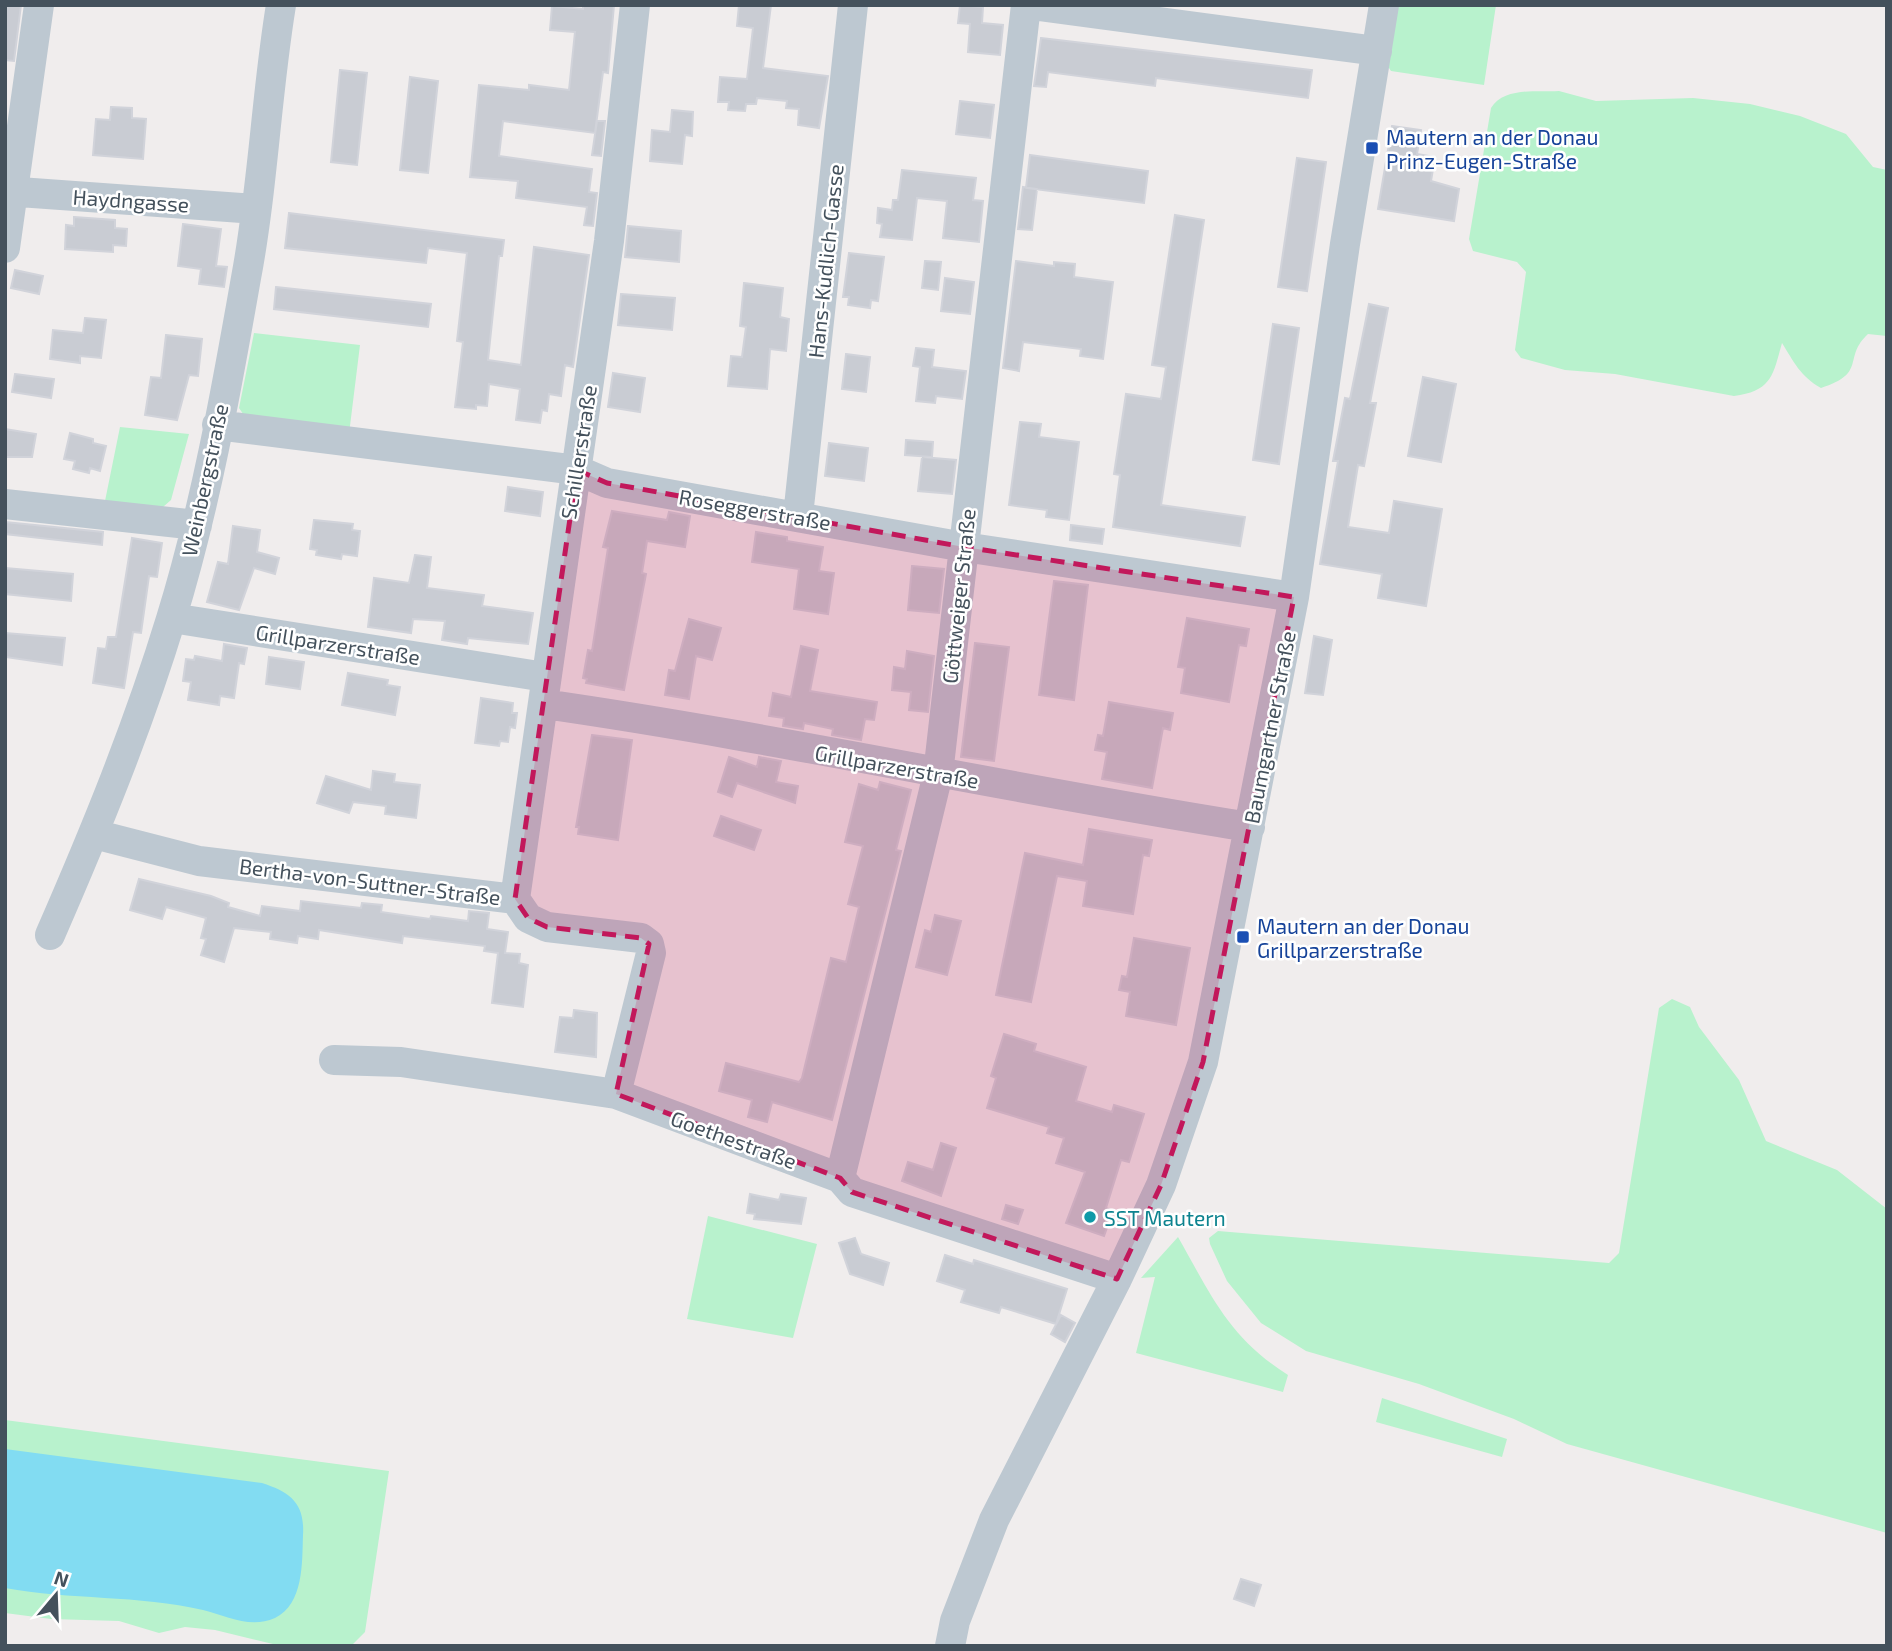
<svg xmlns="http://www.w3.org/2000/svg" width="1892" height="1651" font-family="'Exo 2',sans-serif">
<rect width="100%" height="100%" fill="#f0eded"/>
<path fill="#b8f2cd" d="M1395,5h101l-12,80 -93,-14 -4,-6z
M1559,91l37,10 97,-3 57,6 50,12 46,18 27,33 14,3v166l-19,-2c-26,24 0,39 -47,54 -21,-12 -27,-26 -39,-45 -9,32 -10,48 -48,53l-119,-22 -50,-4 -44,-12 -6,-8 11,-78 -9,-10 -44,-11 -4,-12 22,-131c13,-21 46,-16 68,-17z
M254,333l106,12 -11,89 -101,-13 -9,-13z
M120,427l69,7 -18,66 -8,7 -58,-6z
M1672,999l18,8 9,20 40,53 27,61 71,29 50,39v324l-320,-89 -53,-25 -95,-35 -113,-33 -45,-28 -34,-42 -17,-37 -1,-6 9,-7 391,32 10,-10 40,-245z
M708,1216l109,28 -24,94 -106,-19z
M1178,1237c33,58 51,101 110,138l-5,17 -147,-39 19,-76 -14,1z
M1382,1398l125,41 -5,18 -126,-35z
M5,1420l384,51 -24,161 -14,14 -78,-2 -58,-14 -30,-3 -26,6 -40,-12 -68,-2 -46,-6z"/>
<path fill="#82dcf2" d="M5,1449l257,34c28,9 43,20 41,52 -1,27 1,69 -28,83 -25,11 -48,-2 -72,-8 -64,-15 -133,-10 -198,-22z"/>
<path fill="#c9ccd3" stroke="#d1d3da" stroke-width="2" d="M5,5h16l-7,56 -9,-1z
M583,5h31l-6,68 -5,-1 -8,61 -92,-12 -4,35 93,13 -3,23 8,1 -4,33 -9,-1 3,-18 -71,-9 2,-17 -48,-4 9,-92 50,5v-5l40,5 6,-58 -25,-2 2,-24 31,3z
M739,5h32l-8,63 65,8 -9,52 -21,-3 1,-16 -13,-1 1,-7 -30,-3 -1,6h-10l-1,7 -17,-1 1,-8h-11l2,-25 27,2 6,-51 -16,-2z
M960,5l23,2 -1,16 21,2 -3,30 -32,-3 2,-28 -12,-1z
M1041,38l271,32 -4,28 -152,-20 -1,8 -107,-14 -2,15 -12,-1z
M340,70l27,3 -10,92 -26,-3z
M410,77l28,4 -10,92 -28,-3z
M960,101l34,4 -4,33 -34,-4z
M111,107l21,1v10l14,1 -3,40 -50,-4 3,-36 14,1z
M672,110l21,2 -1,24 -7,-1 -3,29 -32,-3 2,-31 18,2z
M597,121h8l-4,35 -9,-1z
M1392,126l29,4 -4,24 18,3 -4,24 28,8 -5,32 -76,-12z
M1030,155l118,16 -4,32 -118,-15z
M1297,158l29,4 -19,129 -29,-4z
M902,170l74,8 -3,22 10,1 -4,41 -36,-4 4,-37 -30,-3 -5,42 -32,-3 2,-13 -5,-1 1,-15 14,2 1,-10h5z
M1023,187l14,2 -5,41 -14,-1z
M289,213l215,27 -2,16h-3l-11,104 33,5 13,-118 55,8 -16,112 -8,-2 -4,31 -12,-2 -2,17 -5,-1 -2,13 -24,-3 4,-31 -31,-5 -2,22 -11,-1v4l-21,-2 8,-65 -6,-1 10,-88 -39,-5 -2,15 -141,-15z
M1175,215l29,5 -43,285 84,12 -5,29 -127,-19 7,-52 -6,-1 12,-80 35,5 5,-32 -14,-2z
M74,217l41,3v8l12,1 -1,17 -13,-1v7l-48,-3 1,-24 8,1z
M183,224l38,5 -5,37 11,1 -3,20 -25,-3 2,-15 -23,-3z
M628,226l53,5 -2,31 -54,-5z
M849,253l35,4 -6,44 -7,-1 -1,8 -22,-3 1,-8h-6z
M925,261l16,1 -3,28 -16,-2z
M1016,261l38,5v-4l21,2 -1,13 39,5 -10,77 -23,-3 1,-7 -58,-7 -4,29 -16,-3z
M15,270l28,6 -4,18 -28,-6z
M945,278l29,4 -4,32 -29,-3z
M744,283l39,5 -3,29 9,2 -3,32 -16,-2 -3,40 -39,-3 3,-30 11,1 4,-30 -6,-1z
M276,287l155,17 -3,23 -154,-18z
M621,294l54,4 -3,32 -54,-5z
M1369,304l19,4 -18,95h6l-12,63 -6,-1 -10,62 41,6 5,-32 48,8 -16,97 -48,-8 4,-24 -62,-10 18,-103h-5l12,-63 5,1z
M85,318l21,2 -5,38 -21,-2v7l-30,-4 3,-29 30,3z
M1273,324l26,4 -20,136 -26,-4z
M166,335l36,4 -4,37 -9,-1 -12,45 -32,-5 6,-38 10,1z
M916,348l18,2 -2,17 34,4 -4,28 -26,-3 -1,7 -19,-2 4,-34 -7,-1z
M846,354l24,3 -4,35 -24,-3z
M613,373l32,5 -5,34 -32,-5z
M15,374l39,5 -3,19 -39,-6z
M1423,377l33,7 -15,78 -33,-6z
M1020,422l21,2 -2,13 40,5 -10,78 -23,-3 1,-7 -38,-5z
M5,429l31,5 -4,23h-27z
M70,433l23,6v4l13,3 -6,25 -10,-3 -1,5 -16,-4 2,-8 -11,-2z
M906,440l27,2 -1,15 -27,-2z
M829,443l39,5 -4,33 -39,-5z
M922,457l34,3 -4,34 -34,-3z
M508,487l35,5 -3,24 -35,-5z
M612,511l55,9 2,-8 21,4 -5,31 -38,-6 -5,32 4,1 -22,116 -38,-7 1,-4 -4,-1 5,-28 4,1 16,-103 -5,-1z
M314,520l39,4 -1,6 8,1 -3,25 -15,-2 -1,5 -25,-4 1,-5 -7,-1z
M5,522l98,10 -1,13 -97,-11z
M1071,525l33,4 -2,15 -32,-4z
M233,526l27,4 -3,22 22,6 -4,16 -21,-6 -15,42 -32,-8 11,-40 10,2z
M756,532l31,5v4l36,6 -4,24 15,2 -6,41 -34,-5 5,-40 -47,-7z
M132,538l30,5 -5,34 -8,-1 -8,57 -8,-1 -9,56 -31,-5 5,-35 8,1 2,-12h8z
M415,555l16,2 -4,31 57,7 -2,11 51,7 -5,31 -60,-6 -1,6 -25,-4 3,-19 -32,-2 -2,14 -43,-6 6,-49 35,5z
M912,566l32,3 -5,44 -31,-3z
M5,568l68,6 -2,27 -66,-7z
M1054,581l34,4 -14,115 -35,-5z
M1187,618l62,11 -3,17 -7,-1 -10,57 -48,-9 4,-25 -7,-1z
M689,619l32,9 -9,32 -16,-4 -7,43 -24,-4 4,-25 6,1z
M5,633l60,5 -3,27 -57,-8z
M1314,636l18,4 -9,55 -18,-2z
M975,643l34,4 -15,114 -33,-4z
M224,644l23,4 -3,16 -5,-1 -5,35 -14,-2 -1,9 -31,-5 3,-18 -8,-1 3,-22 8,1 1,-4 27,5z
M801,646l17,4 -8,41 67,11 -3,18 -9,-1 -4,21 -29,-5 1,-6 -29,-6 -1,6 -20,-3 1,-8 -15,-2 4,-23 18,4z
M907,651l27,5 -6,56 -19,-2 2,-18 -19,-2 2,-23 11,2z
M269,657l35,5 -4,27 -34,-5z
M348,673l40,7 -1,5 13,2 -5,28 -53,-10z
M481,698l32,5 -1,10h5l-2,15 -5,-1 -2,15 -8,-1 -1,5 -24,-3z
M1109,702l64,11 -3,17 -7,-2 -11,60 -50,-9 5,-27 -12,-2 3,-15 5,1z
M592,735l40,5 -14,100 -40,-6 1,-7h-3z
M729,757l28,10 2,-10 22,4 -5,21 22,4 -3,17 -58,-20 -5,14 -14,-5z
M373,771l22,3 -1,8 26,3 -4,33 -31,-4 1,-8 -33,-4 -4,11 -32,-10 9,-27 45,14z
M880,782l31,8 -15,60 5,1 -69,269 -60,-18 -5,20 -19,-5 4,-17 -33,-9 7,-28 73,19 3,-4 29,-120 15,4 13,-55 -11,-3 15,-58 -18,-4 14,-58 19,6z
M721,816l40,14 -7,20 -40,-14z
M1089,829l63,11 -3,16 -6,-1 -10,59 -50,-8 4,-25 -30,-5 -26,126 -35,-7 29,-142 58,12z
M139,879l72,17 18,7 -1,4 32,9 2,-10 38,5 1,-10 60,7 1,-5 20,2 -1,7 49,7 1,-3 37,5 1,-10 20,2 -2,16 21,3 -3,21 15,1 -1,9 9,2 -5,42 -31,-4 6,-50 -14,-2 1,-5 -82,-10 -1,7 -83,-13 -1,9 -20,-3 -1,7 -27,-4 1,-7 -37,-4 -10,34 -23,-7 5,-16 -5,-1 5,-20 -40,-11 -4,12 -32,-9z
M935,915l26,6 -14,54 -31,-8 9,-37 6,2z
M1134,938l56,10 -14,77 -50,-9 4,-24 -11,-2 3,-14 5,1z
M574,1010l23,3 -1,44 -41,-5 5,-35 13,1z
M1004,1034l32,10 -2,7 52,16 -10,34 36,11 2,-7 30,9 -15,48 -8,-2 -15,48 7,3 -9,25 -38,-13 19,-51 -29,-9 8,-25 -17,-5 2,-6 -62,-19 9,-30 -5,-2z
M941,1143l15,5 -15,48 -39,-15 6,-19 25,8z
M750,1194l29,6 2,-6 25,4 -5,26 -47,-5 1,-5 -8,-1z
M1006,1205l17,5 -5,14 -16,-5z
M855,1238l6,16 28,9 -6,22 -33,-11 -11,-31z
M945,1255l28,9 1,-4 93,29 -11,35 -55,-17 -2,6 -38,-11 4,-12 -28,-9z
M1061,1315l14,8 -10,19 -14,-8z
M1241,1579l20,6 -7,21 -20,-7z"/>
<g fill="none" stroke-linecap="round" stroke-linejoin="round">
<path stroke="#bdc8d1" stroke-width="30" d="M1031,5l346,46
M5,191l251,18
M5,248l34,-243
M217,425l360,45 30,13 357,64 330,50
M5,504l192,21
M798,516l55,-511
M172,618l373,59
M544,704c236,34 470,86 706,123
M94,834l105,27 316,38 13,19 19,9 94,11 8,6 2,9 -35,141
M515,899l94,-658 26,-236
M50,935c45,-103 88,-208 121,-316 34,-110 55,-227 75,-341 17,-90 20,-182 35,-273
M334,1060l67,2 215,32 224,84 12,14 265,87
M840,1178l98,-404 88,-769
M950,1646l5,-25 39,-101 123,-241 44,-94 42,-123 91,-465 51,-353 39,-239"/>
</g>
<path fill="#c2185b" fill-opacity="0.2" stroke="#c2185b" stroke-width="5" stroke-dasharray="14 9" stroke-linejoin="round" d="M577,470l30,13 357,64 330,50 -91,465 -42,123 -44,94 -265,-87 -12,-14 -224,-84 33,-150 -8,-6 -94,-11 -19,-9 -13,-19z"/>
<g fill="#1a4fb4" stroke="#fff" stroke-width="2.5">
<rect x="1365" y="141" width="14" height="14" rx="3.5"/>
<rect x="1236" y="930" width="14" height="14" rx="3.5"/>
</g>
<circle fill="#0f9aa8" stroke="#fff" stroke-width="2.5" cx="1090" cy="1217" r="7"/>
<g text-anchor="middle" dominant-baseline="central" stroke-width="5" stroke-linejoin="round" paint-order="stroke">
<g font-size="21" fill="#164399" stroke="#fff" text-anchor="start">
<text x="1386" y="136">Mautern an der Donau<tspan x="1386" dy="24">Prinz-Eugen-Straße</tspan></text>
<text x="1257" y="925">Mautern an der Donau<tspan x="1257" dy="24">Grillparzerstraße</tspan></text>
</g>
<g font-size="21" fill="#44515c" stroke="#fff">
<text transform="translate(131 200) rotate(4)">Haydngasse</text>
<text transform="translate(825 261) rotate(-84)">Hans-Kudlich-Gasse</text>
<text transform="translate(578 452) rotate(-81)">Schillerstraße</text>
<text transform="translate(204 480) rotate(-78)">Weinbergstraße</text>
<text transform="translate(755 509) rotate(10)">Roseggerstraße</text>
<text transform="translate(958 596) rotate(-84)">Göttweiger Straße</text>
<text transform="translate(338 644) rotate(9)">Grillparzerstraße</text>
<text transform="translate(1269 727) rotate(-79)">Baumgartner Straße</text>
<text transform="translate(897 766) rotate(10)">Grillparzerstraße</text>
<text transform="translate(370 881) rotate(7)">Bertha-von-Suttner-Straße</text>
<text transform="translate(734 1139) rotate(20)">Goethestraße</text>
</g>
<g font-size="21" fill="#0d838f" stroke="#fff" text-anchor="start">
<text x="1104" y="1217">SST Mautern</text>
</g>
</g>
<rect width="1892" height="1651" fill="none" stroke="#44515c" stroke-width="14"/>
<g transform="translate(56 1595) rotate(19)" stroke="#ffffff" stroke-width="5" paint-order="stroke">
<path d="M0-5L12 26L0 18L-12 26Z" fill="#44515c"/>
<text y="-10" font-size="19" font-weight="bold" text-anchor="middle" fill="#44515c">N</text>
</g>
</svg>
